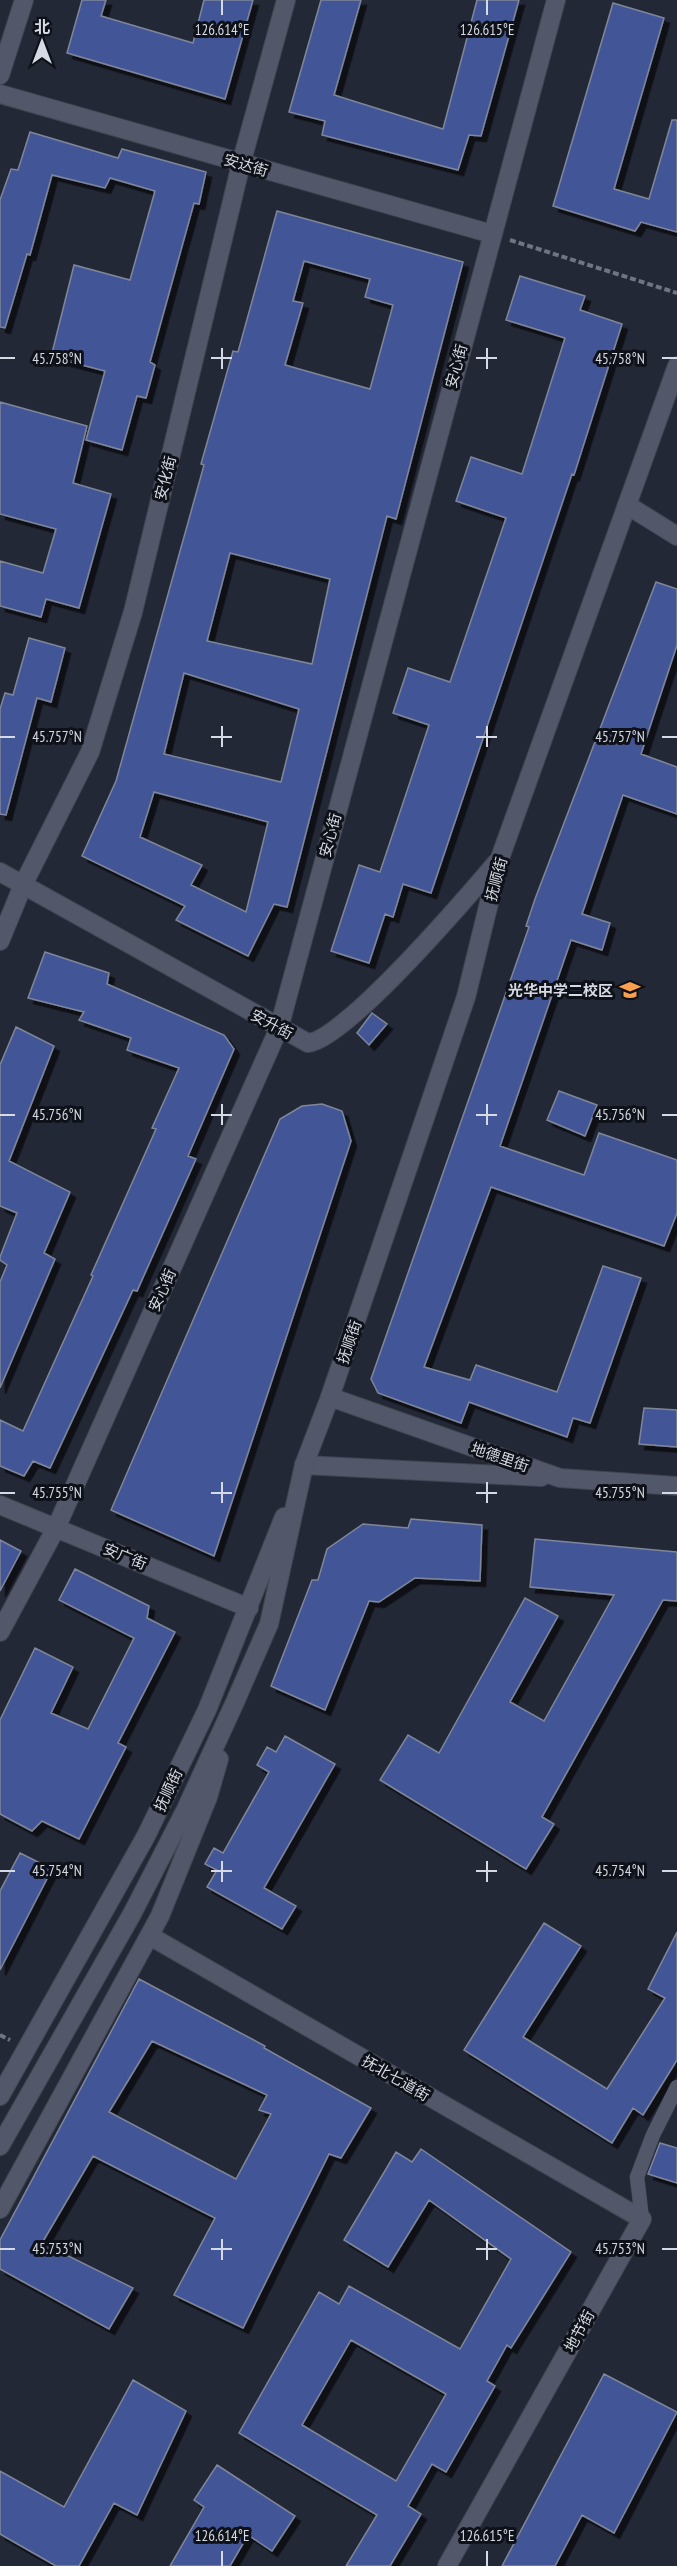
<svg xmlns="http://www.w3.org/2000/svg" width="677" height="2566" font-family="'PT Sans Narrow','Noto Sans SC',sans-serif">
<defs>
<filter id="shadow"><feDropShadow dx="5.5" dy="5.5" stdDeviation="0" flood-color="#0009"/></filter>
</defs>
<rect width="100%" height="100%" fill="#232837"/>
<path fill="#435797" stroke="#7f8699" stroke-width="1.5" fill-rule="evenodd" filter="url(#shadow)" d="M82,0h24l-5,16 92,27 11,-43h49l-28,99 -158,-46z
M321,0h40l-27,95 109,34 34,-129h42l-38,136 -12,-1 -11,35 -136,-35 3,-14 -36,-9z
M613,3l51,15 -50,171 35,10 23,-79h5v112l-36,-10 -6,9 -82,-25z
M30,132l88,26 4,-9 84,23 -7,32 -5,-1 -44,159 5,3 -9,33 -9,-2 -15,54 -36,-10 19,-69 -54,-14 23,-92 56,15 25,-89 -45,-13 -5,10 -53,-13 -22,80 -3,-1 -22,74 -5,-1v-127l11,-31 7,1z
M277,211l186,51 -67,257 -9,-3 -100,391 -13,-3 -26,52 -72,-36 9,-14 -103,-50 34,-75 88,-316 -3,-1 32,-113 5,1zM304,261l66,18 -5,18 28,8 -23,84 -85,-24 18,-62 -10,-2zM230,553l100,26 -18,85 -105,-23zM184,673l115,36 -18,73 -117,-28zM154,792l114,30 -22,90 -55,-27 11,-20 -62,-28z
M520,276l65,20 -5,14 42,14 -48,151 -2,-1 -141,419 -28,-9 -10,33 -8,-3 -16,49 -38,-12 28,-86 21,7 49,-147 -36,-12 15,-45 42,14 56,-164 -50,-17 15,-44 51,17 43,-136 -59,-18z
M0,402l87,24 -14,57 38,11 -32,114 -33,-9 -5,18 -41,-11v-45l43,12 13,-44 -56,-15z
M656,582l21,7v56l-36,109 36,13v47l-54,-19 -41,119 28,9 -8,27 -31,-10 -71,206 84,29 15,-42 78,27v53l-13,33 -173,-59 -67,180 46,13 6,-15 81,27 46,-126 38,12 -51,145 -17,-5 -6,19 -98,-35 -8,21 -83,-30 -7,-14 158,-452 -3,-1 9,-27z
M29,638l36,10 -14,54 -14,-4 -31,117 -6,-1v-105l5,-16 8,2z
M45,952l64,21 -2,11 117,51 10,14 -46,107 8,3 -59,132 -4,-1 -83,178 -17,-7 -9,15 -24,-10v-46l23,11 70,-155 -2,-1 65,-146 -4,-1 27,-60 -52,-18 4,-12 -52,-18 5,-8 -56,-14z
M372,1013l15,11 -18,21 -12,-12z
M16,1027l38,19 -45,115 61,31 -26,61 11,6 -55,129v-106l7,-17 -7,-5v-3l17,-44 -17,-7v-141z
M559,1091l38,14 -12,31 -38,-16z
M322,1104l20,7 9,30 -137,415 -103,-46 169,-391 22,-13z
M644,1408l33,2v37l-38,-3z
M411,1519l71,6 -2,56 -65,-3 -36,24 -10,-1 -44,109 -54,-24 41,-106h6l9,-31 36,-25 45,4z
M535,1539l142,13v49l-14,-1 -121,217 12,7 -28,45 -146,-89 28,-45 31,18 86,-155 33,18 -48,86 34,19 70,-126 -84,-8z
M0,1540l21,11 -21,40z
M75,1569l74,37 -2,12 28,14 -57,111 8,4 -47,92 -37,-18 -10,10 -32,-17v-94l35,-72 38,19 -22,46 37,16 46,-91 -75,-38z
M285,1736l50,28 -71,124 32,18 -14,23 -75,-42 10,-17 -12,-6 9,-16 9,5 46,-81 -12,-7 10,-18 9,5z
M20,1853l32,16 -52,101v-79z
M544,1923l37,23 -58,91 84,52 58,-91 -17,-9 29,-57v128l-34,55 -10,-7 -21,35 -148,-93z
M139,1979l126,67 -1,2 107,60 -30,50 -12,-4 -86,174 -69,-33 41,-77 -122,-62 -51,87 91,45 -24,41 -109,-60v-29zM152,2041l115,54 -8,15 12,4 -35,65 -127,-67z
M660,2143l17,5v35l-29,-9z
M421,2149l150,103 -60,96 -4,-3 -20,36 8,5 -49,86 -14,-8 -24,42 13,8 -31,52h-44l31,-51 -138,-82 80,-141 20,12 10,-18 111,63 51,-90 -82,-59 -41,67 -44,-27 52,-88 16,10zM351,2340l95,54 -50,87 -94,-56z
M604,2374l73,38 -63,121 -32,-18 -27,51h-53z
M133,2380l53,31 -49,104 -23,-12 -35,63h-23l-56,-32v-63l64,36z
M217,2465l78,51 -23,35 -24,-16 -18,31h-60l34,-59 -10,-7z"/>
<g fill="none" stroke-linecap="round" stroke-linejoin="round">
<g stroke="#414551" stroke-width="15">
<path id="service" d="M642,2219l-5,-42 16,-42 24,-48"/>
</g>
<g stroke="#414551" stroke-width="20">
<path id="minor" d="M627,505l50,31
M330,1397l230,81 117,8
M304,1465l237,12
M150,1936l492,283 -195,347"/>
</g>
<g stroke="#414551" stroke-width="20">
<path id="tertiary" d="M0,75l24,-75
M0,94l492,140
M0,941l23,-56 67,-133 43,-140 108,-448 45,-164
M304,1465l26,-68
M0,1505l249,103
M0,1632l56,-104 223,-500 277,-1028"/>
</g>
<g stroke="#414551" stroke-width="20">
<path id="secondary" d="M0,872l308,171c37,-3 160,-147 189,-181
M330,1397l136,-400 34,-139 177,-492
M0,2096l146,-260 61,-126 77,-193
M0,2146l132,-232 54,-105 49,-107 34,-78 35,-159
M0,2209l160,-293 48,-119 11,-38"/>
</g>
<path stroke="#707582" stroke-width="4" stroke-dasharray="6 3" stroke-linecap="butt" d="M510,240l167,53
M0,2035l10,5"/>
<use href="#service" stroke="#525869" stroke-width="14"/>
<use href="#minor" stroke="#525869" stroke-width="18"/>
<use href="#tertiary" stroke="#525869" stroke-width="18"/>
<use href="#secondary" stroke="#525869" stroke-width="18"/>
</g>
<path fill="none" stroke="#d6dae4" stroke-width="2" d="M222,0v15M487,0v15M222,348v21M487,348v21M0,358h15M211,358h21M476,358h21M662,358h15M222,726v21M487,726v21M0,737h15M211,737h21M476,737h21M662,737h15M222,1104v21M487,1104v21M0,1115h15M211,1115h21M476,1115h21M662,1115h15M222,1482v21M487,1482v21M0,1493h15M211,1493h21M476,1493h21M662,1493h15M222,1861v21M487,1861v21M0,1871h15M211,1871h21M476,1871h21M662,1871h15M222,2239v21M487,2239v21M0,2249h15M211,2249h21M476,2249h21M662,2249h15M222,2551v15M487,2551v15"/>
<defs>
<g id="school-bare" transform="scale(1.62)"><path d="M0-5L7-2L0 1L-7-2ZM-4 1L0 2.5L4 1V4Q0 6-4 4Z" fill="#fa9f4f" stroke="#0f1118" stroke-width="2.5" paint-order="stroke"/></g>
</defs>
<g fill-rule="evenodd">
<use href="#school-bare" x="630" y="990"/>
</g>
<g text-anchor="middle" dominant-baseline="central" stroke-width="6" stroke-linejoin="round" paint-order="stroke">
<g font-size="15" fill="#d6dae4" stroke="#0f1118">
<text transform="translate(246 165) rotate(16)">安达街</text>
<text transform="translate(456 366) rotate(-75)">安心街</text>
<text transform="translate(165 478) rotate(-76)">安化街</text>
<text transform="translate(330 835) rotate(-75)">安心街</text>
<text transform="translate(496 879) rotate(-75)">抚顺街</text>
<text transform="translate(272 1024) rotate(28)">安升街</text>
<text transform="translate(162 1290) rotate(-66)">安心街</text>
<text transform="translate(349 1342) rotate(-71)">抚顺街</text>
<text transform="translate(500 1457) rotate(19)">地德里街</text>
<text transform="translate(125 1556) rotate(22)">安广街</text>
<text transform="translate(168 1790) rotate(-65)">抚顺街</text>
<text transform="translate(396 2078) rotate(30)">抚北七道街</text>
<text transform="translate(579 2331) rotate(-61)">地节街</text>
</g>
<g font-size="15" font-weight="bold" fill="#d6dae4" stroke="#0f1118" text-anchor="end">
<text x="613" y="990">光华中学二校区</text>
</g>
</g>
<g font-size="15" text-anchor="middle" fill="#d6dae4" stroke="#0f1118" stroke-width="6" stroke-linejoin="round" paint-order="stroke">
<text x="222" y="35">126.614°E</text>
<text x="487" y="35">126.615°E</text>
<text x="57" y="364">45.758°N</text>
<text x="620" y="364">45.758°N</text>
<text x="57" y="742">45.757°N</text>
<text x="620" y="742">45.757°N</text>
<text x="57" y="1120">45.756°N</text>
<text x="620" y="1120">45.756°N</text>
<text x="57" y="1498">45.755°N</text>
<text x="620" y="1498">45.755°N</text>
<text x="57" y="1876">45.754°N</text>
<text x="620" y="1876">45.754°N</text>
<text x="57" y="2254">45.753°N</text>
<text x="620" y="2254">45.753°N</text>
<text x="222" y="2541">126.614°E</text>
<text x="487" y="2541">126.615°E</text>
</g>
<g transform="translate(42 42)" stroke="#0f1118" stroke-width="4.5" paint-order="stroke">
<path d="M0-4.5L10 22L0 15L-10 22Z" fill="#d6dae4"/>
<text y="-9" font-size="16" font-weight="bold" text-anchor="middle" fill="#d6dae4">北</text>
</g>
</svg>
